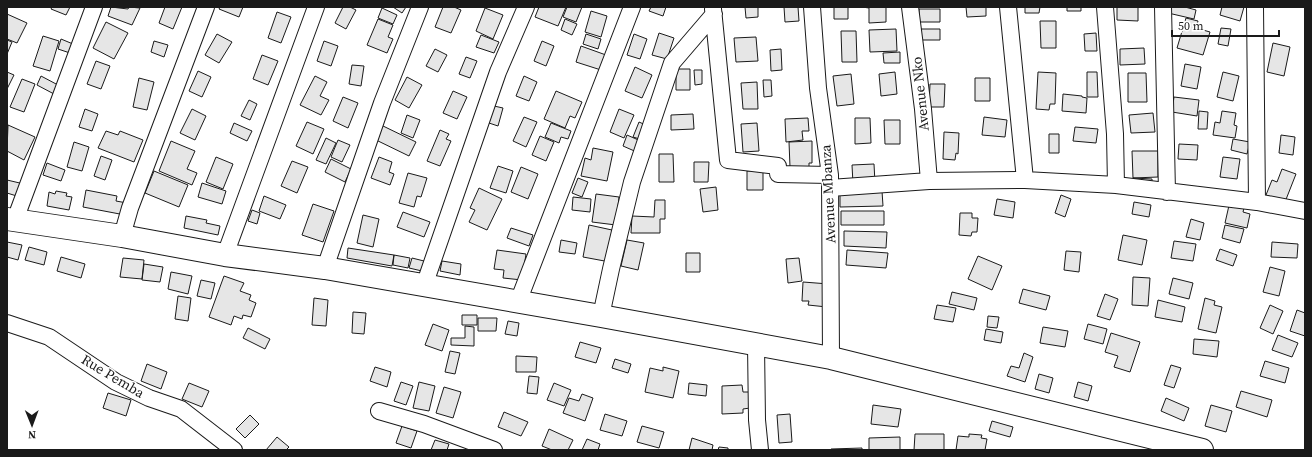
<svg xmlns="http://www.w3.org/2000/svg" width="1312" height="457" font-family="'Source Serif 4',serif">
<rect width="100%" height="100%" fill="#fff"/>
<path fill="#e6e6e6" stroke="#1a1a1a" d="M52,7h18l-4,8 -15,-6z
M111,7l17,2 1,-2 11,1 -8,17 -24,-9z
M165,7h17l-9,22 -14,-6z
M220,7h23l-4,10 -20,-8z
M343,7h7l6,3 -10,19 -11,-6z
M393,7h13l-4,6z
M443,7h11l7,3 -10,23 -16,-6z
M539,7h27l-8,19 -23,-9z
M567,7h15l-6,15 -13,-5z
M651,7h15l-3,9 -14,-5z
M745,7h13v10l-12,1z
M784,7h14l1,14 -14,1z
M834,7h14v12h-14z
M862,7h24v15l-17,1v-15z
M966,7h20v9l-19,1z
M1025,7h15l-1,6h-14z
M1067,7h14v4h-14z
M1117,7h21v14l-21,-1z
M1170,7h15l11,3 -2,9 -26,-6z
M1222,7h22l-4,14 -20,-6z
M382,8l15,7 -4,9 -15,-6z
M485,8l18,7 -10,24 -17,-8z
M919,9h21v13h-21z
M591,11l16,5 -6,21 -16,-5z
M277,12l14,5 -10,26 -13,-5z
M7,14l20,9 -10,20 -10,-4z
M1186,18l12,3 -2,7 14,4 -7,23 -26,-7z
M378,19l15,6 -5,12 5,2 -6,14 -20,-8z
M565,19l12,5 -5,11 -11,-5z
M1040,21h16v27h-15z
M106,22l22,11 -14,26 -21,-11z
M1221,28l10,1 -3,17 -10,-2z
M896,29l1,22 -27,1 -1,-22z
M920,29h20v11h-20z
M841,31h15l1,31h-15z
M659,33l15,5 -7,21 -15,-4z
M1096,33l1,18h-12l-1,-17z
M217,34l15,8 -13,21 -14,-8z
M586,34l15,5 -3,10 -15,-5z
M634,34l13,5 -7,20 -13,-4z
M481,35l18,7 -5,11 -18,-6z
M43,36l16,5 -9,30 -17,-5z
M756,37l2,24 -22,1 -2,-24z
M61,39l12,5 -3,9 -12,-4z
M7,40l5,2 -5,12z
M154,41l14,4 -4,12 -13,-5z
M324,41l14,5 -7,20 -14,-5z
M542,41l12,5 -8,20 -12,-5z
M1273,43l17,4 -6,29 -17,-4z
M581,46l25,9 -5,15 -25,-8z
M1144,48l1,16 -25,1v-16z
M435,49l12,6 -9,17 -12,-6z
M781,49l1,21 -11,1 -1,-21z
M900,52v11h-16l-1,-10z
M262,55l16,6 -10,24 -15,-6z
M466,57l11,4 -7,17 -11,-4z
M96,61l14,5 -9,23 -14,-5z
M1185,64l16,3 -4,22 -16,-3z
M352,65l12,1 -3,20 -12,-2z
M635,67l17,8 -10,23 -17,-7z
M676,69h14v21h-14z
M694,70h8v14l-7,1z
M198,71l13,6 -9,20 -13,-6z
M7,72l7,3 -7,14z
M895,72l2,22 -16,2 -2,-22z
M1038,72l18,1 -1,31h-5l-1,6 -13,-1z
M1087,72h10l1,25h-11z
M1223,72l16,4 -6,25 -16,-4z
M1128,73h18l1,29h-19z
M851,74l3,30 -17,2 -4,-30z
M41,76l17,9 -4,9 -17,-9z
M315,76l12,6 -7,14 9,4 -8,15 -21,-10z
M524,76l13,6 -8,19 -13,-5z
M407,77l15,8 -13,23 -14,-8z
M139,78l15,4 -7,28 -14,-3z
M975,78h15v23h-15z
M22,79l13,5 -11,28 -14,-5z
M763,80h8l1,16 -8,1z
M757,82l1,27h-15l-2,-26z
M930,84h15l-1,23h-15z
M453,91l14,6 -10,22 -14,-6z
M556,91l26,11 -7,16 -5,-2 -5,12 -21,-9z
M1063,94l19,2v1l5,1 -1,15 -24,-2z
M343,97l15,6 -10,25 -15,-7z
M1174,97l25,3 -2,16 -25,-4z
M249,100l8,4 -7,16 -9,-4z
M494,106l9,2 -5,18 -9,-3z
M85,109l13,5 -6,17 -13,-4z
M192,109l14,7 -11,24 -15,-7z
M619,109l15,6 -10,23 -14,-6z
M1199,111l9,1 -1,17h-9z
M1222,111l14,2 -2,12 3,1 -2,12 -22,-3 2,-13 5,1z
M1153,113l2,19 -24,1 -2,-18z
M693,114l1,15 -23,1v-15z
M407,115l13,5 -7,18 -12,-5z
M524,117l13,5 -11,25 -13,-6z
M984,117l23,3 -2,17 -23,-2z
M808,118l1,13h-7l1,9 -17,2 -1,-23z
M855,118h15l1,25 -16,1z
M884,120h16v24h-15z
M307,122l17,7 -11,25 -17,-8z
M639,122l9,4 -5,14 -10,-3z
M234,123l18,8 -5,10 -17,-8z
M551,123l20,8 -3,8 -7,-2 -2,6 -14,-6z
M757,123l2,28 -16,1 -2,-28z
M8,125l27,12 -11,23 -17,-9z
M381,125l35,17 -7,14 -35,-17z
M1075,127l23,2 -2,14 -23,-2z
M440,130l9,4 -3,5 5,2 -11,25 -13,-5z
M106,131l12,4 2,-4 23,9 -9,22 -36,-14z
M944,132l15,1 -1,21 -2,-1 -1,7 -12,-1z
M1049,134h10v19h-10z
M627,135l16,7 -4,11 -16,-7z
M1281,135l14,2 -2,18 -14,-2z
M540,136l14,6 -8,19 -14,-6z
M326,138l10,5 -10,21 -10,-4z
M1233,139l17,3 -3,12 -16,-4z
M338,140l12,5 -8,17 -11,-5z
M171,141l24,10 -8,18 10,4 -5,12 -33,-14z
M812,141v22h-3v10l-19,-6 -1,-25z
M74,142l15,5 -7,24 -15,-4z
M1179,144l19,1 -1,15 -19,-1z
M593,148l20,4 -6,29 -26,-5 4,-18 6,2z
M1132,151h26v26l-25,1z
M659,154h14l1,28h-15z
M101,156l11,4 -7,20 -11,-4z
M216,157l17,7 -10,25 -17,-7z
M379,157l13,5 -3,10 5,2 -4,11 -19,-7z
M1223,157l17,2 -3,20 -17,-2z
M331,159l20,10 -6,13 -20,-10z
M292,161l16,6 -11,26 -16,-7z
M694,162h15l-1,20h-14z
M47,163l18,7 -4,11 -18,-6z
M874,164l1,19 -22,1 -1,-19z
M498,166l15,5 -7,22 -16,-5z
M521,167l17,7 -10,25 -17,-7z
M1282,169l14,5 -11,28 -19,-7 6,-15 5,2z
M763,170v20h-16v-19z
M154,171l34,14 -9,22 -34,-14z
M408,173l19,5 -6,19 -4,-1 -3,11 -15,-4z
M578,178l10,4 -6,15 -10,-4z
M1133,178l19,1v9l-19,-1z
M7,180l17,4 -4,13 -13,-4z
M202,183l24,8 -4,13 -24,-7z
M716,187l2,23 -15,2 -3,-23z
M479,188l23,11 -15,31 -18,-8 6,-12 -5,-2z
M86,190l31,6 -1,5 11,2 -2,12 -42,-8z
M56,191l11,2 -1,3 6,1 -3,13 -22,-4 2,-14 6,2z
M882,191l1,15 -43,1v-15z
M596,194l23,3 -3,28 -24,-3z
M1061,195l10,4 -6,18 -10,-4z
M264,196l22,9 -6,14 -21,-8z
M573,197l18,2 -1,13 -18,-2z
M997,199l18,3 -2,16 -19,-3z
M655,200h10v19h-5v14h-29l1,-17 22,1z
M1230,201l15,3 -2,8 7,2 -3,14 -22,-5z
M1134,202l17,3 -2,12 -17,-3z
M313,204l21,7 -11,31 -21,-7z
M252,210l8,3 -3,11 -9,-3z
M841,211h43v14h-43z
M403,212l27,10 -6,15 -27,-10z
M960,213h12v5h6l-1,14h-5l-1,4 -12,-1z
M363,215l16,4 -6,28 -16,-4z
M186,216l21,4 -1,3 14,3 -2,9 -34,-7z
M1191,219l13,4 -4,17 -14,-3z
M589,225l23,5 -2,32 -27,-5z
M1225,225l19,4 -4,14 -18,-5z
M511,228l22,7 -4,11 -22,-8z
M844,231l43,1 -1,16 -42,-2z
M1123,235l24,5 -5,25 -24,-5z
M561,240l16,3 -2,11 -16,-2z
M627,240l17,3 -6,27 -17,-4z
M1174,241l22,3 -3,17 -22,-3z
M7,242l15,3 -4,15 -11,-3z
M1272,242l26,2 -1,14 -26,-1z
M29,247l18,5 -3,13 -19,-5z
M348,248l46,7 -2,11 -45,-8z
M1220,249l17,6 -4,11 -17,-6z
M497,250l29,4 -4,26 -19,-2 1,-8 -10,-1z
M847,250l41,3 -2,15 -40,-3z
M1066,251l15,1 -2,20 -15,-2z
M686,253h14v19h-14z
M394,255l16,3 -2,10 -15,-3z
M978,256l24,10 -10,24 -24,-11z
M61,257l24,7 -4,14 -24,-7z
M123,258l21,2 -2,19 -22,-2z
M412,258l12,3 -2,10 -13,-3z
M799,258l3,23 -14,2 -2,-24z
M442,261l19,3 -1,11 -20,-4z
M144,264l19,3 -3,15 -18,-2z
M1270,267l15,4 -6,25 -16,-4z
M171,272l21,4 -4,18 -20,-5z
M224,276l20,7 -4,8 11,4 -2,5 7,3 -5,14 -8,-2 -1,4 -8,-3 -3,9 -22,-8z
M1133,277l17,1 -2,28 -16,-1z
M1173,278l20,5 -4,16 -20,-5z
M201,280l14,3 -4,16 -14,-3z
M803,282l26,2 -2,23 -19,-2 1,-4h-7z
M1023,289l27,7 -4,14 -27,-7z
M952,292l25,6 -3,12 -25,-6z
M1105,294l13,5 -8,21 -13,-4z
M178,296l13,2 -3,23 -13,-2z
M314,298l14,2 -2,26 -14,-1z
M1205,298l10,3 -1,4 8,2 -6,26 -18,-4z
M1158,300l27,7 -3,15 -27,-5z
M937,305l19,3 -3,14 -19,-3z
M1270,305l13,6 -10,23 -13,-6z
M1297,310l8,3v23l-15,-5z
M353,312l13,1 -2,21 -12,-1z
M462,315h15v10h-15z
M988,316l11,1 -2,11 -10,-1z
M478,318h19l-1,13h-18z
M508,321l11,2 -2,13 -12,-2z
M433,324l16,6 -7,21 -17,-6z
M1088,324l19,5 -4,15 -19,-5z
M465,326l9,1v19l-23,-1v-7h14z
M1043,327l25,4 -3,16 -25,-4z
M248,328l22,11 -5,10 -22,-11z
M986,329l17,3 -2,11 -17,-3z
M1111,333l29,9 -10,30 -16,-5 4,-11 -13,-4z
M1278,335l20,8 -6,14 -20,-7z
M1194,339l25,2 -2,16 -24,-3z
M580,342l21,6 -5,15 -21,-6z
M450,351l10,2 -5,21 -10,-2z
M1024,353l9,4 -8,25 -18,-6 4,-10 8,2z
M516,356l21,1 -1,15h-20z
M615,359l16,5 -3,9 -16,-5z
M1265,361l24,7 -4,15 -25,-7z
M147,364l20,8 -6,17 -20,-8z
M1171,365l10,3 -7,20 -10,-3z
M375,367l16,5 -4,15 -17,-6z
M663,367l16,4 -6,27 -28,-6 5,-24 13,3z
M1039,374l14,4 -4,15 -14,-4z
M529,376l10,1 -2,17 -10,-1z
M401,382l12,4 -7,19 -12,-4z
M419,382l16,4 -6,25 -16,-3z
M1078,382l14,4 -4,15 -14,-4z
M189,383l20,8 -7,16 -20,-8z
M554,383l17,7 -7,16 -17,-6z
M689,383l18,2 -1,11 -18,-2z
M742,385l1,7h6l1,16 -7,1v4l-21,1v-28z
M444,387l17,5 -8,26 -17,-5z
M1241,391l31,9 -5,17 -31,-10z
M108,393l23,7 -5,16 -23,-8z
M582,394l11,4 -8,23 -22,-8 6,-15 10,3z
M1166,398l23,10 -5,13 -23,-10z
M873,405l28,4 -3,18 -27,-3z
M1211,405l21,6 -6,21 -21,-6z
M504,412l24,10 -7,14 -23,-9z
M605,414l22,7 -5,15 -22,-6z
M790,414l2,28 -13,1 -2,-28z
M250,415l9,9 -14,14 -9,-9z
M992,421l21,6 -3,10 -21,-6z
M402,426l15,5 -6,17 -15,-5z
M642,426l22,6 -5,16 -22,-6z
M549,429l24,11 -5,10h-16l-10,-4z
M915,434h29v16h-30z
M969,434l13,1 -1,3 6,1 -2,11h-29l2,-14 11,1z
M277,437l12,10 -3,3h-20z
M900,437v13h-31v-12z
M692,438l21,7 -1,5h-23z
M587,439l13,5 -2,6h-16z
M435,440l14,4 -2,6h-16z
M719,447l9,1v2h-10z
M862,448v2h-31v-1z"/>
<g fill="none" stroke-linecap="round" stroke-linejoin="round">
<g stroke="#1a1a1a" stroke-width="18">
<path id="minor" d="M812,7l6,81 12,87 1,183
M910,7l13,102 6,72
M1008,7l17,173
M1105,7l10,127 1,51
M1163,7l4,185
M1255,7l2,195
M713,9l15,151 50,6v8l52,1
M830,188l99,-7 96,-1 91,5 141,17 48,9
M15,220l79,-213
M122,236l8,-28 76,-201
M225,255l91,-248
M325,268l57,-165 38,-96
M424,286l74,-214 28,-65
M518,302l114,-295
M601,316l10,-47 21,-87 40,-119 42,-49
M7,323l42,14 67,45 33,16 32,11 53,41
M756,345l1,75 3,30
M379,411l45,13 70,26"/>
</g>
<g stroke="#1a1a1a" stroke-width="24">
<path id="highway" d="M7,219l115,17 103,19 100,13 276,48 230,42 371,92"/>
</g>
<use href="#minor" stroke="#fff" stroke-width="16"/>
<use href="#highway" stroke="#fff" stroke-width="22"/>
</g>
<g text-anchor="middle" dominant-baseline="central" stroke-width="3" stroke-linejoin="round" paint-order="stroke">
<g font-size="14" fill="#1a1a1a" stroke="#fff">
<text transform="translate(920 94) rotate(-96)">Avenue Nko</text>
<text transform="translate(828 194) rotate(-93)">Avenue Mbanza</text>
<text transform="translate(113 376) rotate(31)">Rue Pemba</text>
</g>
</g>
<rect width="1312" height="457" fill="none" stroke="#1a1a1a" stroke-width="16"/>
<g transform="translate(32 425) rotate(179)" stroke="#ffffff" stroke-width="3" paint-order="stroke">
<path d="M0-3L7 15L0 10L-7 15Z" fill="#1a1a1a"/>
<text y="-6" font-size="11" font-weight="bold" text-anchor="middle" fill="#1a1a1a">N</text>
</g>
<path d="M1172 30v6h107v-6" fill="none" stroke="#1a1a1a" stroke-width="2"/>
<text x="1178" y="30" font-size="12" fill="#1a1a1a" stroke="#ffffff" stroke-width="3" paint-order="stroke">50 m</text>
</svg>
